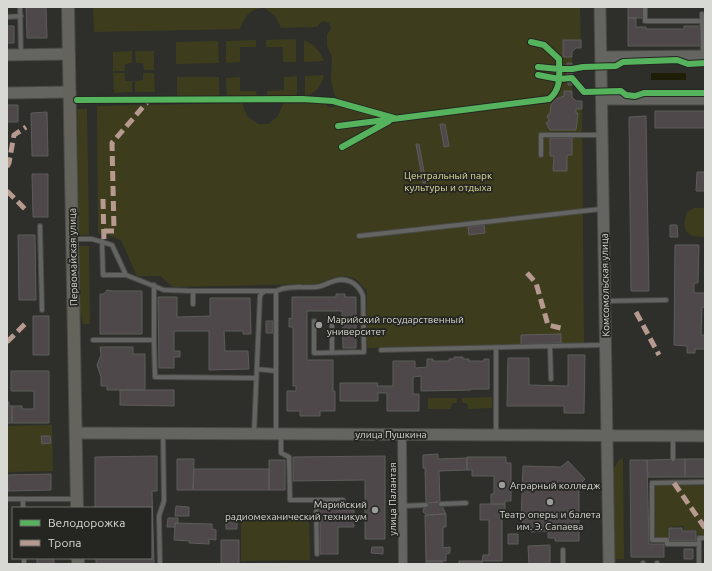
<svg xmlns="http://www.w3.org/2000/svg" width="712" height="571" font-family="Ubuntu,sans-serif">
<rect width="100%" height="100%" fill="#2e2e2b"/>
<path fill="#3d3d1e" d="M93,7h487l1,41h-5l-4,4v45l4,4h6l2,243 -217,4v-57c-3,-3 -6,-7 -9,-10 -11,-10 -30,-2 -41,3l-144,3 -13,-11h-23l-16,-36 -13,-5 -10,-2 -1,-127 145,-3 5,13 11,8h10l10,-8 6,-14 41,-1 3,6h6l4,-4v-4l-4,-5 -3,-14 1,-23 -5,-11v-12l3,-3 1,-4 -2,-4 -5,-2 -4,2 -3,4 -36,1 -5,-11 -11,-9c-16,1 -19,7 -25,21l-146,3z
M296,39v23h-13v-15h-17v-7z
M256,40v7h-16v15l-14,1v-22z
M304,40c10,4 16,11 20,21l-20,1z
M218,41l1,22 -43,1v-22z
M132,51v12l-7,1v7h-12v-19z
M135,51h19v19h-10l-1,-7h-7z
M113,73h12v8h7v11l-18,1z
M143,73h11l1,19h-20v-11l8,-1z
M324,75c-2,11 -9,18 -19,22v-21z
M297,76v22h-30v-7l17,-1v-13z
M177,77h42v21h-42z
M240,77v14h16l1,7 -30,1 -1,-21z
M77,109h10l2,126h-10z
M694,208h11v29c-19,0 -24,-6 -18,-25z
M80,246h9l1,78h-7l-4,-16v-59z
M492,397v11l-24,1v-3l-2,-3h-4v-5z
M428,398h29v5h-4l-3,6h-22z
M52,425l1,46 -46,1v-46z
M623,458l1,101h-9l-2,-89 6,-10z
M654,484h51v52h-7l-1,-6h-13l-1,-4 -15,1v12h-14z
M309,514l1,46 -69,1v-46z"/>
<path fill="#1e1e06" d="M651,73h35v7h-35z"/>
<path fill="#4f484b" stroke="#5d5c5b" d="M26,7h20l1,31h-20z
M628,7h16v11h-16z
M628,18h8v9h10v2h38v-3h17v20h-73z
M7,26h7v17h-7z
M563,40h18v8h-5l-4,4v5h-9z
M567,63h5v22h-4z
M564,91h8v6l4,4h6v8h-6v4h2l-2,17h-26l-4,-7 2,-1 1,-2 -2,-4 3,-3 1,-8 5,-6 8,-3z
M7,105h11v17h-11z
M655,111h50v17h-50z
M47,112l1,44h-16l-1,-43z
M646,116l3,175h-18l-2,-174z
M440,124h5l4,22 -5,1z
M550,138h22v17h-5v16h-14l1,-15h-4z
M416,144h3l7,39h-3z
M697,172h8v19h-9z
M32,174h16v43h-15z
M484,225l1,8 -16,2 -1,-8z
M670,225h7l1,12h-8z
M18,235h17l1,65h-17z
M675,245h24l-1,38h-4v10h11v14h-3l-1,28h4v14h-10v4h-8v-7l-13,-1z
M107,290l5,1h30v43h-42v-40h4z
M336,294h9v3h11v51h-13l-1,-37h-35v49h26v31h2v20h-15v5h-20v-5h-13v-20h9v-5h-3v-59h-4v-9l3,1v-22h44z
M158,297h19v20l33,-1v-18h40l1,36h-8v-3h-19l1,20h23l1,18 -40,1v-39h-35v20h6v6h-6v11h-15z
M33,316h16v39h-16z
M266,321h7v12h-7z
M561,334v9l-32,1v2h-8v-11z
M100,347h33v7h12v36h-38v-4h-6v-9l-4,-12 4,-10z
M568,355h17l-1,58h-20v-7h-57l1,-48h21v27l39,1z
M454,357h9v2h6v2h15v-2h5v30h-18v1l-50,1v-15l-8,1v17h6v17h-32v-18h-9v8h-38v-18h38l-1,3h16v-25h22v7l12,-1v-8h6v2h16v-2h5z
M11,371h38v52h-37v-17h10v3h12v-18h-23z
M120,390h54v16l-54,-1z
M7,402h2v4h3v17h-5z
M41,436h9l1,7 -9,1z
M438,454v5l29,-1v12l-28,1 1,31 -14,1 -1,-35h-2v-13z
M157,456v35h-5l2,73h-58v-6h55v-50h-56v-51z
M385,456v83h-20v-59l-72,1v-24z
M467,457h39v6h5v38h-6v3h-14v-10h3v-18h-22v-6h-5z
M177,459h17l-1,31h-16z
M685,459v18h-37l-1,-17z
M685,459h20v18h-20z
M269,460h16v30h-16z
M630,460h17l2,84h15v13h-33z
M568,461l17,18 -6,6v56h-24v-3h-7v-7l-17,1 -10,-12 2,-54 38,1z
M194,469h75v21h-76z
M51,474v16l-43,1 -1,-16z
M440,502l6,12 -19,1 -4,-3 1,-4h2v-5z
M480,504h25v11h-3v46h-20l1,-6h6v-35h-9z
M176,506l13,1v9h-14z
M336,507v3h18v17h-16v27h-18v-46z
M446,514v13h-3v21l7,-1v6l-4,1v7h-20l-1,-46z
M168,518h10v5h-3v4h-8z
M237,518v11h-11v-10z
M175,523l37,1v5l4,1v10l-7,-1v5l-20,-1 1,-2 -16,-1z
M669,528h13v3h14v10h-27z
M508,534h10v10h-10z
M221,540h18v24h-18z
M550,545v19h-21l-1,-18z
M372,547h11v7l-12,-1z
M684,549h9v10h-9z
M37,558h17v6h-17z
M426,561h16v3h-16z
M459,561h23v3h-23z"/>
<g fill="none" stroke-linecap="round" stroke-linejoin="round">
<g stroke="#494946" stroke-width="6">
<path id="lane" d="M20,7l1,48
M645,7v14h57
M702,14l1,42
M7,17l14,-1
M541,155v-20h59
M40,226l2,84
M359,236l242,-27
M73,239h19l20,6 14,30 38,15 29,1v13
M102,241l1,34h23
M193,291h83
M605,301l61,-1
M332,321v32
M93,340h61v-55
M154,340l1,37 101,1
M381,350l169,-4
M257,369l19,2
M551,379l-1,-33 55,-1
M254,433l6,-137 2,-3 3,-2
M276,433v-142c12,-6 27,-3 40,-4 6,0 9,-3 15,-5 14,-6 27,0 32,14l1,56 -50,1v-32
M281,434v19l8,4 1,43h53
M496,434v-86
M673,436v23
M705,482l-53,1v57h15v4h32v-6h6
M7,499h68
M23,499v9
M316,500l1,54
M441,504l25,-1
M403,506l23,-1
M563,550v14
M24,558v6
M643,563v1
M657,563v1
M699,563v-19
M160,564l-1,-48 5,-15 -1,-67"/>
</g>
<g stroke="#494946" stroke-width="10">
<path id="street" d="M402,434l1,130"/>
</g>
<g stroke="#494946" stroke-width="13">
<path id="secondary" d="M600,7l9,557
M7,55l62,-1
M601,57l104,-1
M7,93l63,-1
M602,99h103
M76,433l629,3"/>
</g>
<g stroke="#494946" stroke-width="14">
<path id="primary" d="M68,7l9,501
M78,558v6"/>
</g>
<use href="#lane" stroke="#646463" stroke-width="4"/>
<use href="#street" stroke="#646463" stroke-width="8"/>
<use href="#secondary" stroke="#646460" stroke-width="11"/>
<use href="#primary" stroke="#64645c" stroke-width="12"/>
<path stroke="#b69a8f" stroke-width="5" stroke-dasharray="10 5" stroke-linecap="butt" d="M7,167l2,-4 5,-28 12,-8
M7,191l21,21
M103,199l1,43
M104,231h10l-2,-88 37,-43
M527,273l9,10 12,42 17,4
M636,312l23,43
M7,342l19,-19
M674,483l31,45"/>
<g stroke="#252521" stroke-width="8">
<path id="cycleway" d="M538,67l21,2h13l11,-2 33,-1 7,-4 54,-2 11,4 17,-1
M538,75l21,4 13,-1 12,14 37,-1 5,4 9,1 9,-3h61
M77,100l225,-1 31,2 61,17
M338,126l211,-27c13,-10 10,-25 10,-40l-15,-14 -13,-3
M342,147l47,-26"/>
</g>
<use href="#cycleway" stroke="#56b35d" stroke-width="6"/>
</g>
<g fill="#9c9c9a" stroke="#252521" stroke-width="1.5">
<circle cx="319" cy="325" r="4"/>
<circle cx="502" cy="485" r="4"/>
<circle cx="550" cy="502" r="4"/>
<circle cx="375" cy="510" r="4"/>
</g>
<g text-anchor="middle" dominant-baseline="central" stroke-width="3.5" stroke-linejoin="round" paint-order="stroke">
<g font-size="10" fill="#dedf9e" stroke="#252521">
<text x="448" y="175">Центральный парк<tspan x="448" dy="12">культуры и отдыха</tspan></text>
</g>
<g font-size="10" fill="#d8d8d5" stroke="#252521">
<text transform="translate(73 257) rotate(-91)">Первомайская улица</text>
<text transform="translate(605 285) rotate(-91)">Комсомольская улица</text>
<text x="391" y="434">улица Пушкина</text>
<text transform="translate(392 499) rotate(-90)">улица Палантая</text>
</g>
<g font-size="10" fill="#d8d8d5" stroke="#252521" text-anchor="start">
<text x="327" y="319">Марийский государственный<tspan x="327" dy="12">университет</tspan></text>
<text x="510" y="485">Аграрный колледж</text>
<text x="367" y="504" text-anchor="end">Марийский<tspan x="367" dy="12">радиомеханический техникум</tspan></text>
<text x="550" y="514" text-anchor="middle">Театр оперы и балета<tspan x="550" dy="12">им. Э. Сапаева</tspan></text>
</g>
</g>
<rect width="712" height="571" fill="none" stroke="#d8d8d5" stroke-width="16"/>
<rect x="12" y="507" width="140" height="52" fill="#252521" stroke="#6d6d69"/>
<rect x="20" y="520" width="20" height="6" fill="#56b35d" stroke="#6d6d69"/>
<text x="48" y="527" font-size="12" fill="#d8d8d5">Велодорожка</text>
<rect x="20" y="540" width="20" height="6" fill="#b69a8f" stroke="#6d6d69"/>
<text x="48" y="547" font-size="12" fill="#d8d8d5">Тропа</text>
</svg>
